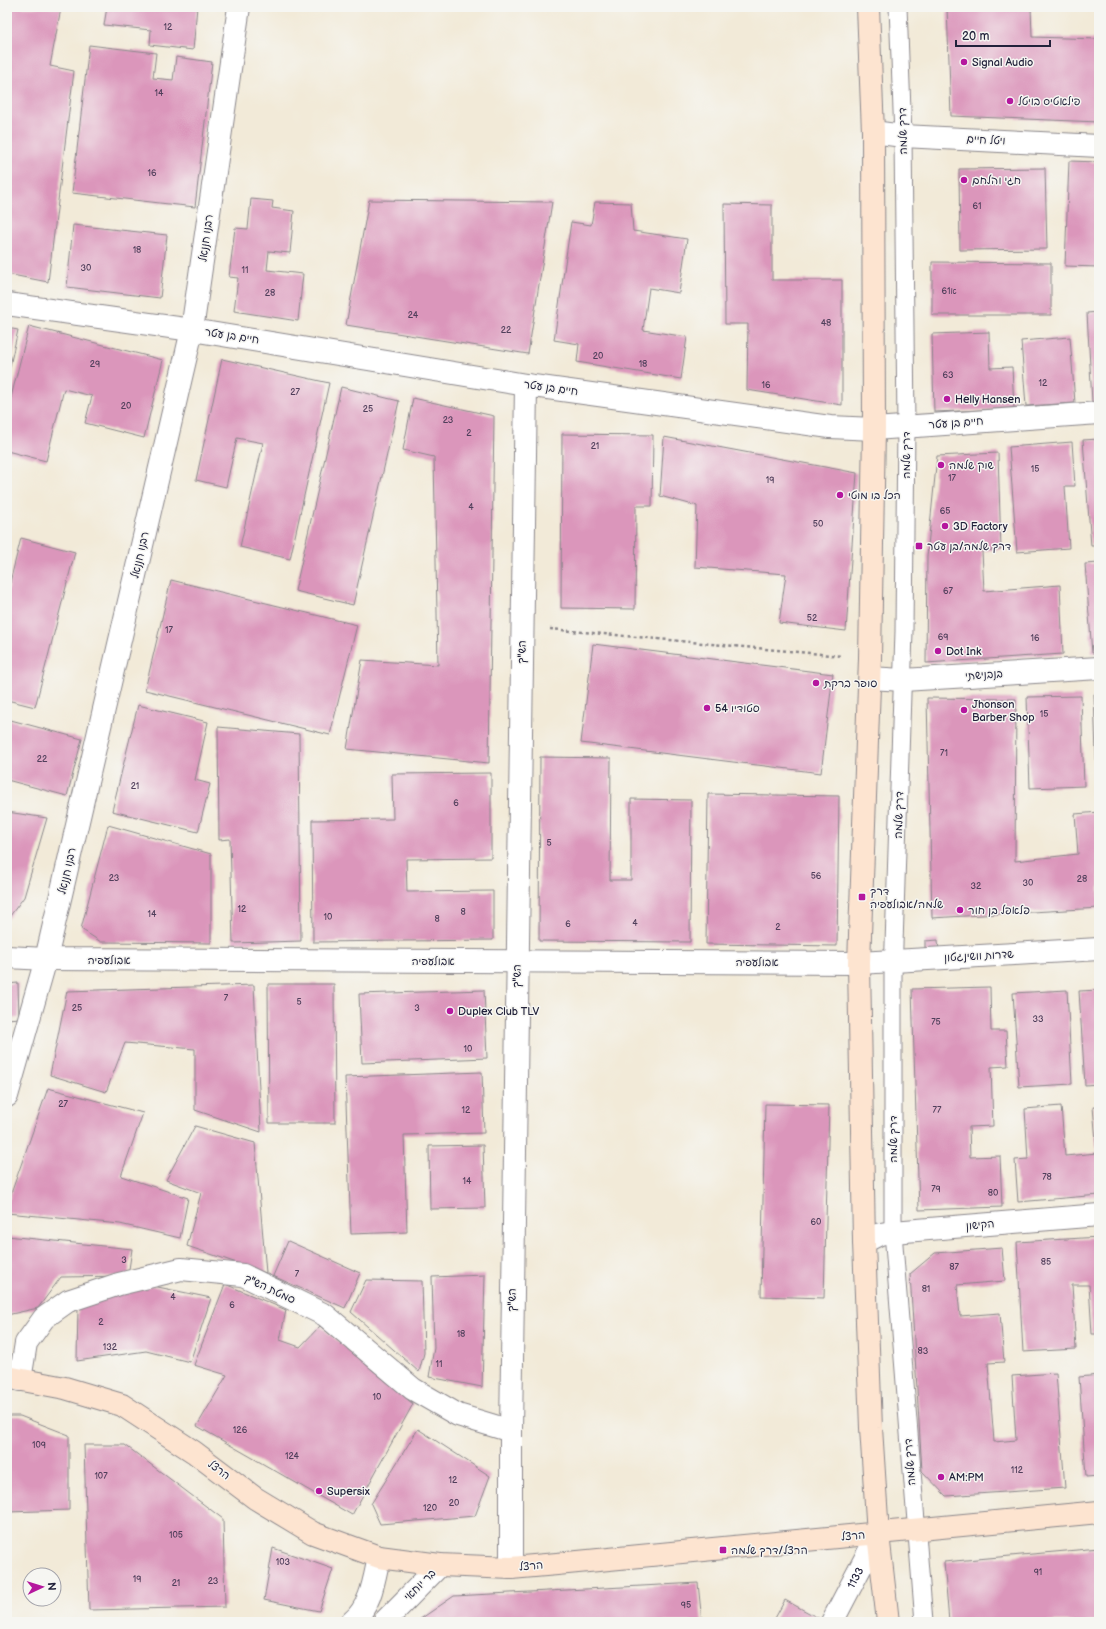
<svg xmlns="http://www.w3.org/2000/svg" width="1106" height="1629" font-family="'Balsamiq Sans','Playpen Sans Hebrew',sans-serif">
<rect width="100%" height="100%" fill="#f6f6f2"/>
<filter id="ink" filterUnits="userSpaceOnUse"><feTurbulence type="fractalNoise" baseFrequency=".025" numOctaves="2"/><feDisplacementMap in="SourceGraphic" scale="8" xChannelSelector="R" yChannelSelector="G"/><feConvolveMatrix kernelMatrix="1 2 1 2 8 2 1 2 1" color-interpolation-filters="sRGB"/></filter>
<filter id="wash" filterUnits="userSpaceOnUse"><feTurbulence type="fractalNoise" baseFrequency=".012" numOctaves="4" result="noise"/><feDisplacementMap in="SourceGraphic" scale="16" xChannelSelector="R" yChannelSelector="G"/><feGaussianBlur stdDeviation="0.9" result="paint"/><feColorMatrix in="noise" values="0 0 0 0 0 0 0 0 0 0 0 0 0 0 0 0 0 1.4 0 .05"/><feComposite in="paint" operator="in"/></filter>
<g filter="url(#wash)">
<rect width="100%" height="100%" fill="#f2ead8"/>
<g id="blocks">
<path fill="#db96bb" d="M7,7l54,1 -11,58 24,5 -26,211 -41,-8z
M107,7h90l-4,43 -43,-5 1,-15 -47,-5z
M947,7h84l1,30 67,2v83l-148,-6z
M89,45l67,8 -3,25 20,2 3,-23 36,5 -17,145 -123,-14z
M1069,161l30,1v105l-34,-1z
M1045,168l2,81 -87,1 -1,-81z
M251,199l22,2 -1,7 22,3 -4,42 -21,-2 -2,19 36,4 -5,47 -64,-10 4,-33 -9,-1 6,-49 13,1z
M369,200l183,2 -24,152 -182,-29z
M595,202l36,1 2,28 54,8 -8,54 -30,-5 -6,42 44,7 -6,42 -104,-17 2,-18 -25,-4 17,-118 20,3z
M724,204l48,1v75h70v125l-95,-15 1,-66h-23z
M73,225l94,10 -7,63 -93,-11z
M932,262l119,1v52h-119z
M1099,312v90h-7l-5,-89z
M29,326l134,34 -19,78 -59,-15 7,-27 -28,-7 -18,72 -39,-10v-38z
M7,328l11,2 -10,45h-1z
M989,332l1,36 22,-1 2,42 -80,3 -2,-78z
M1070,337l5,66 -49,3 -5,-65z
M222,359l107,24 -39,176 -50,-12 23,-104 -26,-5 -11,49 -30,-7z
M341,387l58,14 -46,204 -58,-14z
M413,398l81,18 -5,347 -142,-14 15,-89 76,5 -4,-208 -31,-7z
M562,434l91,1 -1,71h-16l-1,103 -74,-1z
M664,437l193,36 -11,158 -67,-8 7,-49 -91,-7 2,-61 -37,-10z
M1099,439v107h-8l-8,-106z
M1072,442l3,44h-10l4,62 -52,4 -8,-105z
M998,453l3,96 -19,2 2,40 76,-6 3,69 -137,9 1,-107 10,-100z
M21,538l54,14 -40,155 -28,-7v-106z
M1099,563v89l-7,1 -7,-89z
M171,580l186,45 -27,110 -185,-45z
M593,644l240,30 -12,99 -240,-30z
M1094,694h5v91h-2z
M1081,696l3,90 -54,2 -3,-91z
M927,698l89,1 -1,162 63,-7 -3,-40 24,-2v96l-167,10z
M138,705l70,17 -13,58 15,4 -12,48 -86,-21z
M7,719l75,20 -15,57 -60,-16z
M218,727l81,7 2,207 -68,2 -3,-104 -11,1z
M540,757l71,1 -1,122h21v-81l60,1 -1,142 -151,-1z
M491,773v85l-85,1 1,33 86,-1v49l-180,2 -1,-122 81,-1 -1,-45z
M708,794l131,2 -2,150 -131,-2z
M7,812l40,6 -23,79 -17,23z
M108,825l103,29v89l-110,-1 -20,-13z
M938,940l1,13 -14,1v-13z
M18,983l1,35 -12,1v-35z
M268,984h66l1,139h-66z
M254,985l7,147 -66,-22v-61l-70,-6 -19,49 -56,-17 17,-84z
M990,987l1,44h15l2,35 -17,1 2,59 -24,1 1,30 30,-1 2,51 -83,3 -7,-221z
M484,990l3,68 -125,5 -3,-69z
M1067,990l5,94 -53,3 -6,-94z
M1099,990v94l-14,1 -6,-94z
M482,1072l2,61 -80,2 3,97 -56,2 -6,-157z
M48,1088l95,25 -22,63 67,22 -8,40 -60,-14 -113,-11v-8z
M765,1104l64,1 -5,193 -63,-2z
M1061,1106l4,50 32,-3 -4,-46 6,-1v89l-81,7 -3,-42 13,-1 -3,-50z
M195,1126l60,17 11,130 -79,-27 14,-53 -35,-13z
M483,1145l2,63 -55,1 -1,-63z
M7,1236l125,13 -4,27 -67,1 -23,31 -31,7z
M1099,1237v97h-7l-3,-49h-17l4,64 -53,3 -6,-110z
M288,1241l72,32 -15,35 -72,-32z
M1002,1248l3,33 -48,4 3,31 40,-3 4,49 -16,1 6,79 22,-2 -4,-64 44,-3 9,115 -119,8 -24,-25 -12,-197 25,-21z
M485,1275l-3,112 -53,-10 5,-29 -2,-71z
M366,1280l56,1 2,72 -5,19 -68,-60z
M225,1284l61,26 -6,30 20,7 20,-21 93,78 -61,111 -155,-89 30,-51 -33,-10z
M153,1286l58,12 -21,64 -44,-11 -69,10 1,-54 31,-11z
M1099,1375v101l-13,1 -7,-100z
M7,1416h13l49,19v75l-62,2z
M418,1429l72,47 -15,40 -95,8 -9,-20z
M84,1445h41l98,74 2,88 -136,3z
M273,1548l60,21 -14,42 -55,-11z
M1099,1548v74h-150l-5,-60z
M698,1583l4,39h-286l38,-26z
M785,1600l37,20 -1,2h-48z"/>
</g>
</g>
<g filter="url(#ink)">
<use href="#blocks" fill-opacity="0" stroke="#8a868a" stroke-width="1"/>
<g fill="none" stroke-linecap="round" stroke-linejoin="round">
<g stroke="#8a868a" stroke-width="19">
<path id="lane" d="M898,7l5,129 3,290 -2,205 -11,345v256l31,390"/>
</g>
<g stroke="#8a868a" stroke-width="24">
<g id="street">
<path d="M873,132l30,4 196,10"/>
<path d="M7,304l185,26 334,55 304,42 44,2 225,-16"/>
<path d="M870,678l33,2 196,-12"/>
<path d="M7,957l39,2 813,4 240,-14"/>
<path d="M7,1096l39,-137 146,-629 47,-323"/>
<path d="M864,1242l16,-8 13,-2 206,-17"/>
<path d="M20,1380l6,-37 18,-25 24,-17 51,-17 62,-15 62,6 82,40 88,74 45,26 53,16"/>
<path d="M511,1568v-137l15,-1046"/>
<path d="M352,1622c19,-16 22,-42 27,-65"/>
<path d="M384,1622l56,-57"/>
<path id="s1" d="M832,1622l46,-88"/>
</g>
</g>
<g stroke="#8a868a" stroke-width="24">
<path id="secondary" d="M868,7l5,125 1,297 -4,229 -11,305 5,279 7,186 7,106 10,88
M7,1377l58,11 57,17 72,47 61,46 58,35 66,24 61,8 71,3 46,-4 542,-52"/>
</g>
<path stroke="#8a868a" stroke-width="2.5" stroke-dasharray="3 3" stroke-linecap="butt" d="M550,629l292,27"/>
<use href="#lane" stroke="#fff" stroke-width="17"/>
<use href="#street" stroke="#fff" stroke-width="22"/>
<use href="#secondary" stroke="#fde4d0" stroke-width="22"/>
</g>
</g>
<g fill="#b5179e" stroke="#f6f6f2" stroke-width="1.5">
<circle cx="964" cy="62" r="4"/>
<circle cx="1010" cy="101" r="4"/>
<circle cx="964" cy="180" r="4"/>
<circle cx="947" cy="399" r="4"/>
<circle cx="941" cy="465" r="4"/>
<circle cx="840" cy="495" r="4"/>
<circle cx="945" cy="526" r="4"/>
<rect x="915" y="542" width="8" height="8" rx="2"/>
<circle cx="938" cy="651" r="4"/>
<circle cx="816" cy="683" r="4"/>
<circle cx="707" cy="708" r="4"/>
<circle cx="964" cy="710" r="4"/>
<rect x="858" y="893" width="8" height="8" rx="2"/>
<circle cx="960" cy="910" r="4"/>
<circle cx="450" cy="1011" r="4"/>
<circle cx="941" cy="1477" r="4"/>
<circle cx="319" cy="1491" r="4"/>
<rect x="719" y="1546" width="8" height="8" rx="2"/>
</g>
<g text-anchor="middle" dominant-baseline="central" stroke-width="3" stroke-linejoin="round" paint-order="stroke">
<g font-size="9" fill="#503f5b">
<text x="168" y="27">12</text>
<text x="159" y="93">14</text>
<text x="152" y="173">16</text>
<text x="977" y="206">61</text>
<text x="137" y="250">18</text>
<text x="86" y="268">30</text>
<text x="245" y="270">11</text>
<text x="949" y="291">61א</text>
<text x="270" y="293">28</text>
<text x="413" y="315">24</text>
<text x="826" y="323">48</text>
<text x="506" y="330">22</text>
<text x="598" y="356">20</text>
<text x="95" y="364">29</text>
<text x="643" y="364">18</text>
<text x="948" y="375">63</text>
<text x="1043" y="383">12</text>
<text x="766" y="385">16</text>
<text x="295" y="392">27</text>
<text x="126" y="406">20</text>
<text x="368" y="409">25</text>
<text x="448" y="420">23</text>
<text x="469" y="433">2</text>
<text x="595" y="446">21</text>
<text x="1035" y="469">15</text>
<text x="952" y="478">17</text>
<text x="770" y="480">19</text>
<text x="471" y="507">4</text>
<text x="945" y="511">65</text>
<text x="818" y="524">50</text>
<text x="948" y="591">67</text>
<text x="812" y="618">52</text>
<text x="169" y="630">17</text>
<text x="943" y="637">69</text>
<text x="1035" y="638">16</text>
<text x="1044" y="714">15</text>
<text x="944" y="753">71</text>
<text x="42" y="759">22</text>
<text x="135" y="786">21</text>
<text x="456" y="803">6</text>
<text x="549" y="843">5</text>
<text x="816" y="876">56</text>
<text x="114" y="878">23</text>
<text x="1082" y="879">28</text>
<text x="1028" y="883">30</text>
<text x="976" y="886">32</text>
<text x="242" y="909">12</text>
<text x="463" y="912">8</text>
<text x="152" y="914">14</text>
<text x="328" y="917">10</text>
<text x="437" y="919">8</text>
<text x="635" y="923">4</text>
<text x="568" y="924">6</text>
<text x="778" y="927">2</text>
<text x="226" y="998">7</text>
<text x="299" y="1002">5</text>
<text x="77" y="1008">25</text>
<text x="417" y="1008">3</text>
<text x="1038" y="1019">33</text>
<text x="936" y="1022">75</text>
<text x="468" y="1049">10</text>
<text x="63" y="1104">27</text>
<text x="466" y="1110">12</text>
<text x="937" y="1110">77</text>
<text x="1047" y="1177">78</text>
<text x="467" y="1181">14</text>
<text x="936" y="1189">79</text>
<text x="993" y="1193">80</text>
<text x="816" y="1222">60</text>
<text x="124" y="1260">3</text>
<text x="1046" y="1262">85</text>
<text x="954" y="1267">87</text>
<text x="297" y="1274">7</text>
<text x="926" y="1289">81</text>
<text x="173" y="1297">4</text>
<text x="232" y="1305">6</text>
<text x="101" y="1322">2</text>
<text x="461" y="1334">18</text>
<text x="110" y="1347">132</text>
<text x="923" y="1351">83</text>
<text x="439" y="1364">11</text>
<text x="377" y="1397">10</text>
<text x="240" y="1430">126</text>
<text x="39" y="1445">109</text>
<text x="292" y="1456">124</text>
<text x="1017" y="1470">112</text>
<text x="101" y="1476">107</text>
<text x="453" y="1480">12</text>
<text x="454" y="1503">20</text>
<text x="430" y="1508">120</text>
<text x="176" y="1535">105</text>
<text x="283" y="1562">103</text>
<text x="1038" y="1572">91</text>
<text x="137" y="1579">19</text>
<text x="213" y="1581">23</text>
<text x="176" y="1583">21</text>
<text x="686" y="1605">95</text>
</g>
<g font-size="11" fill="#22223b" stroke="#f6f6f2" text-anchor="start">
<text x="972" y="62">Signal Audio</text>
<text x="1018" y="101">פילאטיס בויטל</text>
<text x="972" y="180">חגי והלחם</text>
<text x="955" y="399">Helly Hansen</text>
<text x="949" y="465">שוק שלמה</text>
<text x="848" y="495">הכל בו מוטי</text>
<text x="953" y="526">3D Factory</text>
<text x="927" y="546">דרך שלמה/בן עטר</text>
<text x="946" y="651">Dot Ink</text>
<text x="824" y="683">סופר ברקת</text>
<text x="972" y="704">Jhonson<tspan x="972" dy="13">Barber Shop</tspan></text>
<text x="715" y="708">סטודיו 54</text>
<text x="870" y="891">דרך<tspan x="870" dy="13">שלמה/אבולעפיה</tspan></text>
<text x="968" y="910">פלאפל בן חור</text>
<text x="458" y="1011">Duplex Club TLV</text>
<text x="949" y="1477">AM:PM</text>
<text x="327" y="1491">Supersix</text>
<text x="731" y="1550">הרצל/דרך שלמה</text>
</g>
<g font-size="11" fill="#22223b" stroke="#f6f6f2">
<text transform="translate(903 131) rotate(-91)">דרך שלמה</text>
<text transform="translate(986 140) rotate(3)">ויטל חיים</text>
<text transform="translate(206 238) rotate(-82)">רבנו חננאל</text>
<text transform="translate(232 336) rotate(9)">חיים בן עטר</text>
<text transform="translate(551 388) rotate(8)">חיים בן עטר</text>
<text transform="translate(956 423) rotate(-4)">חיים בן עטר</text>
<text transform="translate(906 455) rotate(-90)">דרך שלמה</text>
<text transform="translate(140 555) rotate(-77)">רבנו חננאל</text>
<text transform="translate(522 652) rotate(-89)">הש"ך</text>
<text transform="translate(984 675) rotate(-4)">בנבנישתי</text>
<text transform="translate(899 815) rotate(-88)">דרך שלמה</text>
<text transform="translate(67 871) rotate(-77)">רבנו חננאל</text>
<text transform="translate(979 956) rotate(-3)">שדרות וושינגטון</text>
<text x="109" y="960">אבולעפיה</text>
<text x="433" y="961">אבולעפיה</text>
<text x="757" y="962">אבולעפיה</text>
<text transform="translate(517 976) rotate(-89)">הש"ך</text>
<text transform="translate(893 1139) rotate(-90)">דרך שלמה</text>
<text transform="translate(980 1225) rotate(-5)">הקישון</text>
<text transform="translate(270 1289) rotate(25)">סמטת הש"ך</text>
<text transform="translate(512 1300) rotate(-89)">הש"ך</text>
<text transform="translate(910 1462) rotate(-94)">דרך שלמה</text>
<text transform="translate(219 1470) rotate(37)">הרצל</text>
<text transform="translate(853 1536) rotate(-5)">הרצל</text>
<text transform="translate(531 1566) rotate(-5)">הרצל</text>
<text stroke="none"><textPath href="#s1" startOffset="50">1133</textPath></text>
<text transform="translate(420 1585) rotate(-45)">בר יוחאי</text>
</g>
</g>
<rect width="1106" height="1629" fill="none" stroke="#f6f6f2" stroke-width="24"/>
<g transform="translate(42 1587) rotate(86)"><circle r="19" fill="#f6f6f2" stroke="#a1a1a9"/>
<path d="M0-3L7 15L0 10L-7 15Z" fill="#b5179e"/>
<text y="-6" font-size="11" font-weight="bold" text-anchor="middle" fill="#22223b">N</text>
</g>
<path d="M956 40v6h94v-6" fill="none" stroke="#22223b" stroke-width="2"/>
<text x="962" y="40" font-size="12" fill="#22223b" stroke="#f6f6f2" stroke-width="3" paint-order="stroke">20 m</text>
</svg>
